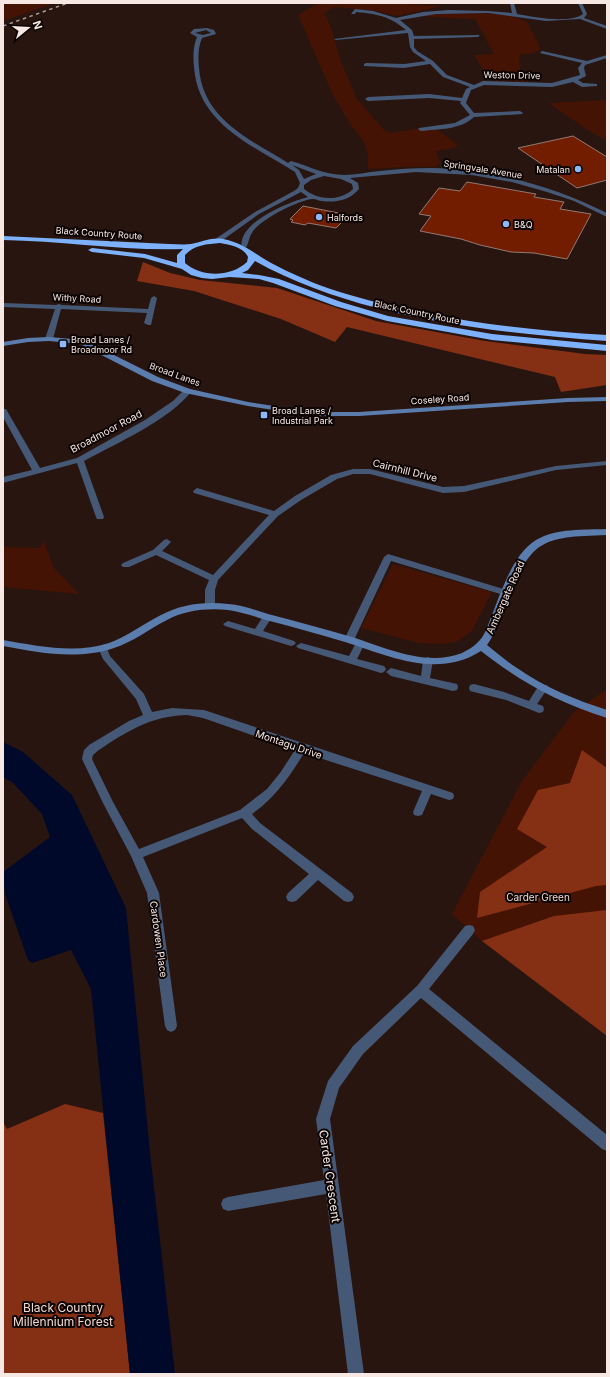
<svg xmlns="http://www.w3.org/2000/svg" width="610" height="1377" font-family="Inter,sans-serif">
<rect width="100%" height="100%" fill="#28150f"/>
<path fill="#441304" d="M3,3h52l-52,18z
M319,3h70l53,3 -45,10 -20,-5 -43,-4 -10,6 7,14 10,35 16,37 26,30 8,4 24,-4v-1l8,2 13,-1 22,16 -4,3 -18,3 4,11 -4,5h-31l-37,2v-13l-4,-14 -13,-17 -18,-30 -35,-80z
M445,11l65,4 17,7 13,25v3c-7,4 -13,4 -21,5l1,14 9,13 -39,-2 -16,-25 20,-1 -19,-35c-18,0 -36,-2 -54,-3z
M607,100v41l-21,-12 -37,-26z
M44,541l9,26 26,27 -76,-7v-40l36,1z
M393,564l99,28 -20,39 -16,11 -13,2 -24,-1 -58,-15z
M607,689v347l-125,-95 -30,-27 70,-133 52,-69z"/>
<path fill="#853015" d="M143,262l27,11 30,7 77,8 99,33 109,20 100,13 22,1v30l-46,7 -6,-15 -208,-50 -12,15 -54,-23 -87,-28 -57,-10z
M582,750l25,18v117l-11,1 -119,32 3,-26 67,-45 -30,-18 21,-39 32,-7z
M607,910v126l-125,-95 72,-25z
M65,1104l38,9 27,261h-127v-252l4,7z"/>
<path fill="#00092a" d="M3,742l20,10 49,43 54,113 24,244 25,222h-45l-39,-385 -20,-39 -39,13 -4,-3 -23,-66 -2,-22 47,-35 -8,-23 -29,-31 -10,-6z"/>
<path fill="#721d00" stroke="#937a72" d="M573,136l34,21v23l-30,8 -59,-40z
M467,182l69,12 -2,3 30,5 -4,7 31,5 -24,45 -33,-6 -23,-1 -31,-7 -19,-6 -41,-8 11,-15 -12,-2 20,-26 21,3z
M303,206l46,9 -13,13 -28,-5 -3,2 -14,-3 2,-2 -3,-1z"/>
<g fill="none" stroke-linecap="round" stroke-linejoin="round">
<path fill="#455977" fill-rule="evenodd" d="M510,3h4l3,11c16,3 53,10 66,0l-5,-11h4l5,11 -3,4 23,8v3l-27,-10 -34,2 -58,-8 -52,1 -36,6 12,10 2,6 66,-1 -2,2 -64,2v8l3,4 16,10 14,14 27,10 9,-4 69,2 28,-8 -2,-7 4,-5 -42,-10 2,-2 45,10 20,-6v3l-22,7 -1,3 2,8 -8,4 5,3 14,1v2l-15,1 -9,-5 -21,5 -68,-2 -13,5 -5,13 8,10 46,-2 3,2 -1,1 -48,3c-14,13 -35,12 -53,14l-3,-2 1,-1 36,-5 15,-8 -10,-12 1,-2 -32,-3 -61,3 -3,-2 3,-2 61,-3 33,4 4,-9 4,-2 -27,-10 -13,-13 -26,4 -40,-2v-2l2,-1 38,1 22,-3 -13,-9 -3,-5 -2,-14 -72,7 -2,-1 72,-9c-17,-14 -28,-16 -50,-18l-1,2h-4l4,-5 18,2 23,7 27,-6 26,-2 39,1 24,2z
M207,28l7,2 2,4 -14,4c-4,9 -4,20 -3,30 4,52 51,71 89,95l3,-2c18,5 34,14 53,14 11,0 24,-3 36,-4 17,-2 34,-3 51,-3 61,1 122,18 176,45v4l-33,-16 -27,-9 -35,-10 -40,-7 -56,-3 -66,6 8,5 1,6c-9,11 -23,14 -37,12 -3,0 -6,-2 -9,-2 -15,1 -51,20 -60,32 -4,6 -4,11 -7,17h-4c-6,-25 47,-46 66,-51l-7,-5 -42,22 -35,25 -6,3h-4v-2l41,-28 39,-21 4,-3 2,-5 -5,-11c-43,-27 -97,-48 -101,-105 -1,-10 -1,-21 3,-30l-7,-4 4,-4zM206,30l5,3 -8,2 -8,-2zM292,165l24,9 -12,5 -5,-9zM324,176l17,3 11,5 1,5c-13,13 -36,11 -49,0v-4l7,-5z
M154,296l3,2 -6,27h-3l-4,-2 3,-10 -86,-4 -8,30 -4,2 -4,-2 10,-30 -52,-2v-4l53,2 3,-1 3,1 86,4 3,-11z
M185,389h6l1,2c-23,29 -75,52 -108,70l20,56 -1,2h-6l-1,-2 -19,-54 -74,20v-6l29,-7 -29,-53v-8h3l34,59 37,-10 68,-38 28,-19z
M607,461v4l-51,5 -92,22 -21,1 -73,-19h-17l-16,5 -36,21 -23,16 -60,64 -3,10v16l-5,3 -5,-3v-16l4,-10 -53,-25 -27,12h-6l-2,-2 2,-2 30,-13 11,-10 3,-1 4,3 -9,9 51,24 56,-60 -75,-22 -1,-2 4,-3 77,23 21,-15 36,-21 22,-6h17l73,18 21,-1 92,-20z
M388,554l122,37 2,2 -5,3 -116,-35 -37,79 -2,2h-6l-2,-2 40,-83z
M267,614l5,3 -9,14 31,10 2,2 -2,2 -3,1 -66,-20 -2,-2 5,-3 27,8 9,-14z
M360,640l5,3 -8,16 27,7 2,3 -2,3 -3,1 -83,-25 -2,-2 5,-3 48,13 8,-15z
M103,645l3,1 4,10 34,38 8,18 20,-4 32,2 249,83 1,3 -1,3 -4,1 -18,-6 -9,21 -4,1 -4,-1 -1,-3 9,-21 -118,-38c-14,23 -29,45 -52,61l8,9 92,70 2,4 -2,4 -4,1 -4,-1 -26,-21 -22,21 -4,1 -4,-1 -2,-4 2,-4 21,-19 -57,-45 -10,-11 -99,39 16,36 18,133 -2,4 -4,2 -4,-2 -2,-4 -18,-133 -16,-37 -28,-53 -21,-44 2,-9 5,-5 40,-24 14,-6 -7,-16 -33,-40 -5,-11zM187,715l16,3 92,32 -15,23 -13,16 -27,21 -101,39 -26,-47 -21,-43 1,-4c6,-6 14,-10 21,-15 25,-15 43,-24 73,-25z
M428,657l5,3 -3,18 27,6 1,3 -1,3 -4,1 -62,-15 -5,-4 5,-4 30,8 2,-16z
M474,684l30,8 25,9 10,-16h8l1,3 -11,16 6,2 1,3 -1,3 -4,1 -33,-13 -36,-9 -1,-3 1,-3z
M469,925l4,1 2,4 -2,4 -44,55 178,146v16l-5,-2 -181,-151 -58,56 -24,34 -9,31 34,255h-16l-22,-180 -98,17 -5,-2 -2,-5 2,-5 5,-2 96,-17 -8,-61 12,-38 25,-35 64,-60 48,-60z"/>
<path fill="#5b7dad" fill-rule="evenodd" d="M49,337l35,3 74,37 32,12 58,13 66,10h45l209,-14 39,-1v4l-39,1 -209,14h-45l-66,-10 -63,-13 -33,-12 -72,-37 -31,-3 -21,1 -25,4v-4l25,-4z
M607,529v6c-70,2 -76,6 -102,72 -5,13 -10,27 -18,38 10,8 19,16 30,23 27,19 59,32 90,42v8c-50,-16 -85,-35 -126,-67 -44,28 -92,5 -136,-9 -26,-8 -52,-15 -79,-22 -12,-4 -25,-8 -38,-10 -20,-2 -43,0 -61,10 -18,9 -34,22 -53,28 -36,12 -75,5 -111,-2v-6c34,6 73,14 106,3 19,-7 34,-19 52,-28 20,-11 45,-14 67,-11 14,1 27,6 40,10 28,7 56,15 84,23 34,11 74,30 110,16 6,-3 13,-7 17,-12 6,-6 8,-14 11,-21 10,-24 22,-66 46,-80 21,-12 48,-10 71,-11z"/>
<path fill="#7db1fc" fill-rule="evenodd" d="M3,236l166,8c7,0 15,1 22,0 11,-2 21,-7 32,-5 22,4 35,18 54,27 23,12 48,22 73,29 83,24 171,35 257,40v6c-114,-8 -252,-24 -352,-80l-7,9 -6,3 17,2 20,4 62,23 47,14 104,18 115,11v6l-115,-11 -105,-19 -52,-15 -62,-23 -14,-4 -29,-2 -18,2 -10,-1 -11,-3 -9,-6 -38,-11 -52,-6 -4,-2 4,-2 53,6 32,9v-8l6,-6c-60,2 -120,-8 -180,-9zM220,243c10,2 24,4 28,14l-1,5c-16,15 -45,16 -62,1v-8c9,-10 22,-11 35,-12z"/>
<path stroke="#a99893" stroke-width="1.5" stroke-dasharray="3.5 3.5" stroke-linecap="butt" d="M3,26l65,-23"/>
</g>
<g fill="#8bb9fc" stroke="#0b0403" stroke-width="1.5">
<circle cx="578" cy="169" r="4"/>
<circle cx="319" cy="217" r="4"/>
<circle cx="506" cy="224" r="4"/>
<rect x="59" y="340" width="8" height="8" rx="2"/>
<rect x="260" y="411" width="8" height="8" rx="2"/>
</g>
<g text-anchor="middle" dominant-baseline="central" stroke-width="4" stroke-linejoin="round" paint-order="stroke">
<g font-size="9" fill="#f7e8e4" stroke="#0b0403">
<text transform="translate(512 75) rotate(1)">Weston Drive</text>
<text transform="translate(483 169) rotate(9)">Springvale Avenue</text>
<text transform="translate(99 233) rotate(4)">Black Country Route</text>
<text transform="translate(77 298) rotate(3)">Withy Road</text>
<text transform="translate(417 312) rotate(12)">Black Country Route</text>
<text transform="translate(175 374) rotate(20)">Broad Lanes</text>
<text transform="translate(440 399) rotate(-4)">Coseley Road</text>
</g>
<g font-size="9" fill="#f7e8e4" stroke="#0b0403" text-anchor="start">
<text x="570" y="169" text-anchor="end">Matalan</text>
<text x="327" y="217">Halfords</text>
<text x="514" y="224">B&amp;Q</text>
<text x="71" y="339">Broad Lanes /<tspan x="71" dy="10">Broadmoor Rd</tspan></text>
<text x="272" y="410">Broad Lanes /<tspan x="272" dy="10">Industrial Park</tspan></text>
</g>
<g font-size="10" fill="#f7e8e4" stroke="#0b0403">
<text transform="translate(106 431) rotate(-28)">Broadmoor Road</text>
<text transform="translate(405 470) rotate(14)">Cairnhill Drive</text>
<text transform="translate(505 597) rotate(-66)">Ambergate Road</text>
<text transform="translate(289 744) rotate(19)">Montagu Drive</text>
<text transform="translate(159 939) rotate(82)">Cardowen Place</text>
</g>
<g font-size="10" fill="#f3d9d1" stroke="#0b0403">
<text x="538" y="897">Carder Green</text>
</g>
<g font-size="12" fill="#f7e8e4" stroke="#0b0403">
<text transform="translate(330 1176) rotate(82)">Carder Crescent</text>
</g>
<g font-size="12" fill="#f3d9d1" stroke="#0b0403">
<text x="63" y="1307">Black Country<tspan x="63" dy="14">Millennium Forest</tspan></text>
</g>
</g>
<rect width="610" height="1377" fill="none" stroke="#f7e8e4" stroke-width="8"/>
<g transform="translate(28 28) rotate(72)" stroke="#0b0403" stroke-width="3" paint-order="stroke">
<path d="M0-3L7 15L0 10L-7 15Z" fill="#f7e8e4"/>
<text y="-6" font-size="11" font-weight="bold" text-anchor="middle" fill="#f7e8e4">N</text>
</g>
</svg>
